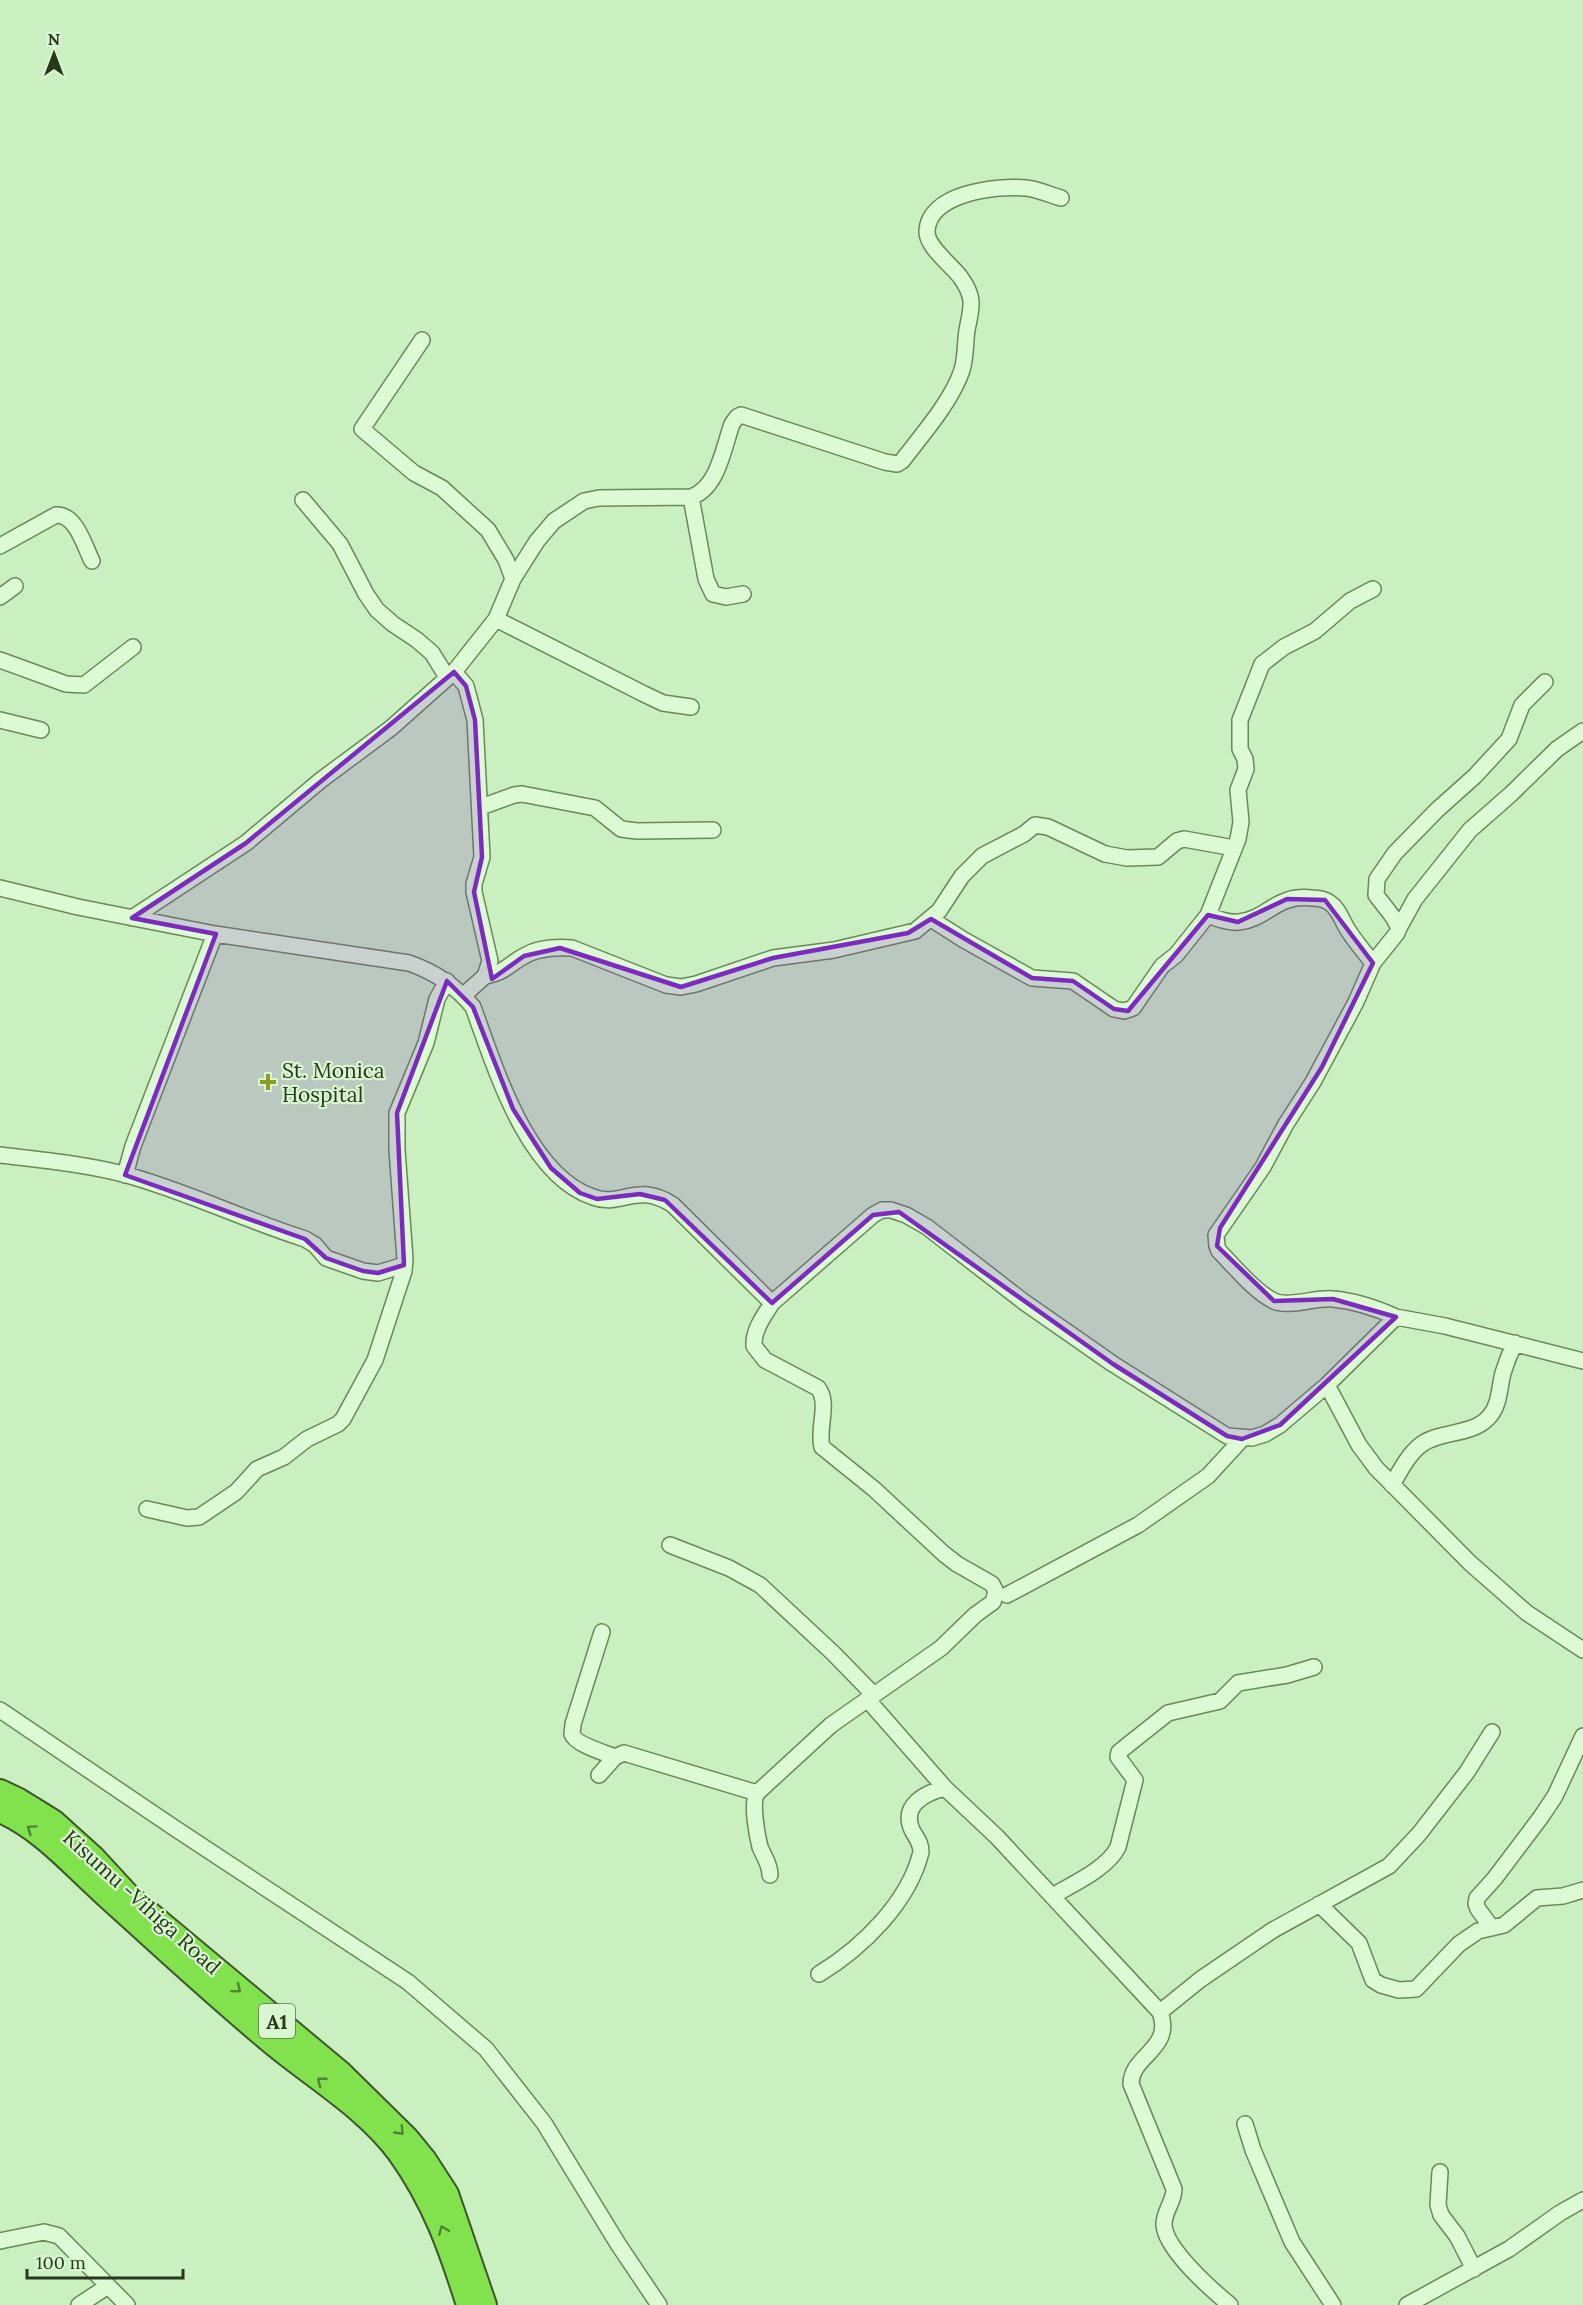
<svg xmlns="http://www.w3.org/2000/svg" width="1583" height="2305" font-family="Lora,serif">
<rect width="100%" height="100%" fill="#caefc0"/>
<g fill="none" stroke-linecap="round" stroke-linejoin="round">
<g stroke="#6a8958" stroke-width="18">
<path id="minor" d="M422,340l-60,89 52,44 28,15 46,42 18,30 7,19
M691,497l15,82 7,15 13,3 17,-3
M303,500l37,44 26,50 11,16 16,14 24,16 15,13 15,24
M0,546l56,-31c20,-1 28,30 36,46
M0,597l15,-11
M496,619l148,75 19,9 28,4
M0,660l66,24 18,1 49,-38
M454,672l12,14 9,34 7,137 -8,27v8l16,69 -5,15 -21,19
M0,720l41,10
M481,807l33,-12 8,-1 73,14 26,21 16,2 76,-1
M0,888l78,19 137,27 194,29c26,9 47,23 64,44 22,60 54,168 120,190 29,11 43,-16 80,8l99,98 101,-88 9,-5h9l15,5 21,12 97,75 89,62 114,72 25,2 13,-4 15,-9 47,-40 69,-68 49,9 138,35
M1208,915c10,4 20,8 31,7 29,-3 36,-28 73,-24 6,0 13,1 18,5 9,6 12,18 18,27 7,11 16,22 25,33
M132,918l114,-75 75,-63 70,-52 63,-56 42,-53 17,-40 24,-38 17,-20 30,-20 15,-3 92,-1c27,-9 32,-48 41,-73l5,-7 4,-2 144,47 12,2 5,-3c19,-25 50,-60 60,-91 4,-13 3,-27 5,-40 4,-22 9,-31 -6,-52 -8,-12 -35,-31 -34,-47 2,-38 70,-46 99,-43 12,1 24,7 35,10
M931,919l33,21 68,38 41,3 41,28 10,2 9,-3 29,-42 14,-11 32,-40 30,-76 3,-17 -3,-32 8,-21 -1,-10 -5,-10v-29l22,-56 22,-17 31,-16 35,-30 23,-12
M1399,928l16,-29 55,-69 41,-36 46,-45 26,-18
M485,976c22,-4 23,-12 41,-21 12,-7 32,-8 46,-7l94,37 15,2 15,-3 77,-26 61,-8 81,-19 24,-20 23,-35 20,-20 42,-22 11,-9 13,2 57,27 22,4 31,-1 19,-16 7,-2 50,9
M0,1155c42,5 86,9 127,20 61,17 118,45 178,64l10,6 11,13 37,13 15,2 26,-8
M125,1175l8,-29 82,-212
M1396,1317c-20,-9 -40,-16 -63,-18 -17,-2 -45,9 -59,2 -19,-9 -40,-35 -55,-50l-2,-5 -1,-11 47,-68 23,-43 27,-42 43,-80 17,-39 24,-30 2,-5 -6,-11 -17,-22 1,-16 18,-26 42,-43 38,-34 34,-37 13,-34 23,-23
M1327,1385l32,60 17,23 94,95 57,50 56,37
M1392,1485c8,-14 17,-32 30,-41 20,-14 50,-8 67,-27 11,-12 10,-29 14,-44 3,-10 7,-20 12,-30
M147,1509l40,9 12,-1 37,-25 21,-23 27,-12 23,-18 31,-15 5,-5 32,-59 29,-89 1,-12 -8,-109v-37l29,-70 11,-44 10,-18
M670,1545l59,23 31,17 73,68 40,41
M1007,1595l131,-70 70,-49 34,-37
M602,1632l-29,92c0,2 -1,9 -1,10 3,10 33,19 43,23
M867,1699l78,89 52,49 163,175c14,37 -29,43 -29,72l43,105c0,13 -10,22 -10,35 0,24 48,66 66,81
M0,1710l173,117 235,155 78,67 58,74 74,121 41,61
M599,1775l16,-18 9,-4 133,40
M770,1875c0,-11 -6,-18 -10,-28 -3,-12 -9,-44 -3,-54l74,-68 110,-77 34,-33 18,-13 3,-10 -4,-8 -35,-20 -13,-10 -70,-65 -52,-42c-5,-18 8,-44 -4,-59l-53,-28 -11,-14c-1,-16 10,-30 18,-43
M1052,1896c21,-12 56,-28 66,-49l17,-67 -17,-23 1,-5 49,-39 52,-12 18,-18 49,-8 27,-8
M1319,1904l40,39 14,37 8,5 18,5 17,-1 43,-45 19,-13 26,-6 33,-27 26,-2 20,-6
M1492,1928l-14,-19 -2,-5 1,-6 18,-20 46,-61 14,-21 28,-60
M819,1974c43,-26 90,-72 102,-122 0,-10 -5,-14 -9,-22 -11,-25 13,-37 33,-42
M1160,2012l41,-33 72,-49 116,-64 30,-32 48,-62 25,-40
M1245,2124l8,26 39,92 41,63
M1440,2172l-2,33 3,10 16,21 17,33
M0,2241l44,-9 15,4 68,69
M79,2305l29,-19
M1407,2305l102,-56 51,-36 23,-13"/>
</g>
<g stroke="#3f562c" stroke-width="26">
<path id="highway" d="M0,1791l19,9 34,21 41,37 36,39 211,176 66,65 18,22 22,34 38,111
M0,1811c41,18 70,52 102,81 56,51 112,103 170,151 42,35 94,65 127,110 35,49 51,95 69,152"/>
</g>
<use href="#minor" stroke="#dcfad4" stroke-width="15"/>
<use href="#highway" stroke="#81e24e" stroke-width="22"/>
</g>
<defs><path id="oneway-chevron" d="M-2-3.5L2.5 0L-2 3.5" fill="none" stroke-width="1.6" stroke-linecap="round" stroke-linejoin="round" transform="scale(1.5)"/></defs>
<g stroke="#508433">
<use href="#oneway-chevron" transform="translate(31 1829) rotate(-146)"/>
<use href="#oneway-chevron" transform="translate(237 1989) rotate(40)"/>
<use href="#oneway-chevron" transform="translate(321 2081) rotate(-142)"/>
<use href="#oneway-chevron" transform="translate(400 2131) rotate(46)"/>
<use href="#oneway-chevron" transform="translate(443 2230) rotate(-112)"/>
</g>
<path fill="#7b2cbf" fill-opacity="0.2" stroke="#7b2cbf" stroke-width="4.5" stroke-linejoin="round" d="M454,672l12,14 9,34 7,137 -8,35 18,87 32,-23 36,-8 121,39 92,-29 135,-25 23,-14 101,59 41,3 41,28 14,2 80,-96 30,7 49,-23 38,1 48,63 -51,104 -102,161 -3,18 57,55 59,-2 63,18 -116,108 -38,14 -15,-3 -114,-72 -214,-152 -26,3 -101,88 -107,-103 -25,-6 -43,5 -17,-6 -29,-25 -38,-59 -40,-102 -26,-26 -50,132 7,152 -26,8 -15,-2 -37,-13 -21,-19 -180,-64 91,-241 -84,-16 114,-75z"/>
<path fill="#8f9a26" stroke="#d8f6d0" stroke-width="2" d="M265 1073h6v6h6v6h-6v6h-6v-6h-6v-6h6z"/>
<g text-anchor="middle" dominant-baseline="central" stroke-width="4.5" stroke-linejoin="round" paint-order="stroke">
<rect fill="#d8f6d0" stroke="#5d7153" stroke-width="1.5" x="259" y="2004" width="36" height="34" rx="4.5"/>
<g font-size="20" font-weight="bold" fill="#28381d">
<text x="277" y="2021">A1</text>
</g>
<g font-size="21" fill="#28381d" stroke="#d8f6d0" text-anchor="start">
<text x="282" y="1070">St. Monica<tspan x="282" dy="24">Hospital</tspan></text>
</g>
<g font-size="21" fill="#28381d" stroke="#d8f6d0">
<text transform="translate(142 1902) rotate(42)">Kisumu -Vihiga Road</text>
</g>
</g>
<g transform="translate(54 54)" stroke="#d8f6d0" stroke-width="4.5" paint-order="stroke">
<path d="M0-4.5L10 22L0 15L-10 22Z" fill="#28381d"/>
<text y="-9" font-size="16" font-weight="bold" text-anchor="middle" fill="#28381d">N</text>
</g>
<path d="M27 2269v9h156v-9" fill="none" stroke="#28381d" stroke-width="3"/>
<text x="36" y="2269" font-size="18" fill="#28381d" stroke="#d8f6d0" stroke-width="4.5" paint-order="stroke">100 m</text>
</svg>
